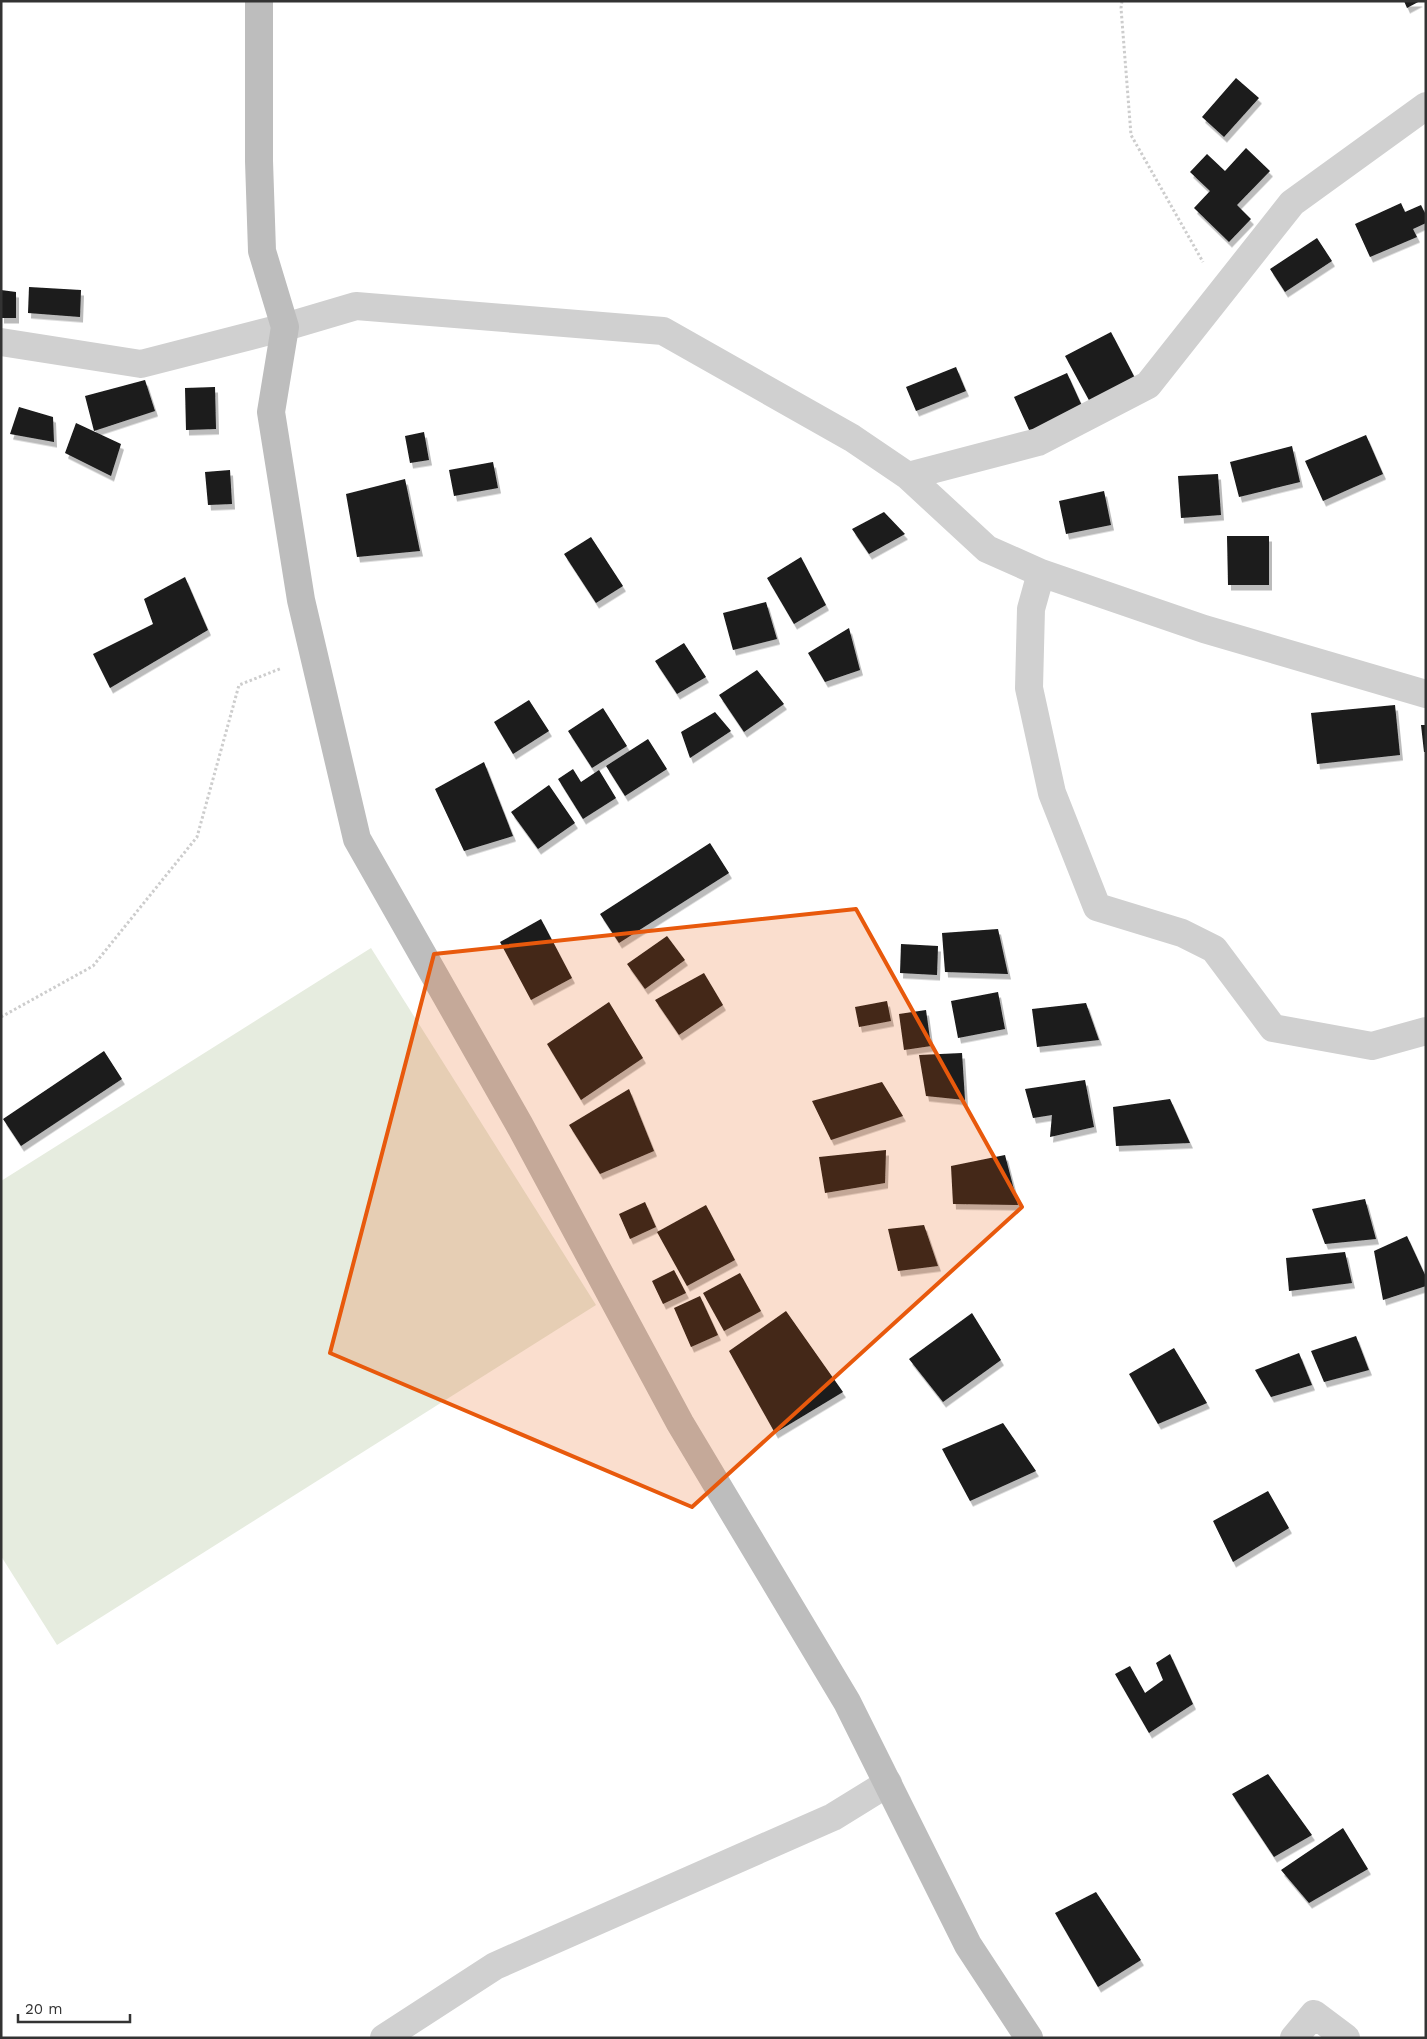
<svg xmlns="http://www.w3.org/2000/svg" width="1427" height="2039" font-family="'Work Sans',sans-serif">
<defs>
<filter id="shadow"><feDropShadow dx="3" dy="5.5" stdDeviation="0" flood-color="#0004"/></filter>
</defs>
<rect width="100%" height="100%" fill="#fff"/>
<path fill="#e6ecdf" d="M371,948l225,357 -539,340 -56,-89v-375z"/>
<path fill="#1a1a1a" filter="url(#shadow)" d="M1404,1h16l-13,7z
M1236,78l23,20 -35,39 -22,-20z
M1246,148l24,23 -33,34 14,14 -22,23 -35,-34 16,-17 -20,-19 17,-18 18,17z
M1401,203l4,9 16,-7 5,10v8l-13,6 4,8 -47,20 -15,-33z
M1317,238l15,23 -47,31 -15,-23z
M29,287l52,3 -1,27 -52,-4z
M1,290l15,2v26h-15z
M1111,332l24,46 -45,24 -25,-46z
M956,367l10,24 -50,20 -10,-24z
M1067,373l16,35 -53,24 -16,-35z
M145,380l10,31 -61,20 -9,-35z
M215,387l1,42 -30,1 -1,-42z
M19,407l34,10 1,25 -44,-8z
M76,423l45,21 -10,32 -46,-23z
M424,432l5,28 -19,3 -5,-27z
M1366,435l17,39 -60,27 -18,-40z
M1292,446l8,36 -61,15 -9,-35z
M493,462l5,26 -44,8 -5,-26z
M230,470l2,34 -24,1 -3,-33z
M1218,474l3,41 -40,3 -3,-42z
M405,479l15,72 -63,6 -11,-63z
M1104,491l7,34 -45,9 -7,-33z
M884,512l21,22 -36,20 -17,-25z
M1227,536h42v49h-41z
M591,537l32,49 -27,17 -32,-49z
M801,557l25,48 -32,19 -27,-46z
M185,577l23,53 -98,58 -17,-34 60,-30 -9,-25z
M766,602l11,37 -44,11 -10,-37z
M849,628l11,42 -35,12 -17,-29z
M684,643l22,34 -29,17 -22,-33z
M757,670l27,34 -40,28 -25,-37z
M529,700l20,31 -36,23 -19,-32z
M1395,705l5,50 -83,9 -6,-51z
M603,708l24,38 -35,22 -24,-37z
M715,712l16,19 -41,27 -9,-26z
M1421,725h5v27h-2z
M648,739l19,30 -42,27 -19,-30z
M484,762l29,74 -49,15 -29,-62z
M573,769l8,13 18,-12 17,28 -33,21 -25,-40z
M549,785l26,38 -37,26 -27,-37z
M710,843l19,30 -110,70 -19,-29z
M541,919l31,59 -41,22 -31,-58z
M998,929l10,45 -63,-2 -3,-39z
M667,936l18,24 -40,29 -18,-25z
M901,944l37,2 -1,29 -37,-2z
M704,973l19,32 -44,30 -24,-35z
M998,992l7,37 -47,9 -7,-37z
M887,1001l4,20 -32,6 -4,-20z
M609,1002l34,56 -62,42 -34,-56z
M1086,1003l13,37 -62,7 -5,-38z
M926,1010l5,36 -27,4 -5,-36z
M104,1051l18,28 -101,67 -18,-27z
M962,1053l3,47 -39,-4 -7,-41z
M1085,1080l9,47 -44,10 2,-22 -19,3 -8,-29z
M882,1082l21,34 -72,24 -19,-39z
M629,1089l25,62 -54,23 -31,-49z
M1170,1099l20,44 -74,3 -3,-39z
M886,1150l-1,33 -60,10 -6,-36z
M1005,1155l13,50 -65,-1 -2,-38z
M1365,1199l11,40 -51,5 -13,-35z
M645,1202l11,25 -26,12 -11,-25z
M706,1205l29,55 -48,26 -30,-54z
M924,1225l14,41 -40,5 -10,-42z
M1407,1236l19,41v9l-43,14 -9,-49z
M1345,1252l7,31 -63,8 -3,-33z
M674,1270l12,23 -23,11 -11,-23z
M740,1273l21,38 -37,20 -21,-38z
M700,1296l18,39 -27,12 -17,-39z
M786,1311l57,81 -68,41 -46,-82z
M972,1313l29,47 -58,42 -34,-43z
M1356,1336l13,34 -45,12 -13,-31z
M1174,1348l33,55 -49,21 -29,-50z
M1299,1353l13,32 -41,12 -16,-27z
M1003,1423l33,48 -66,30 -28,-52z
M1268,1491l21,37 -56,34 -20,-41z
M1170,1654l23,50 -44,29 -34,-59 15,-8 15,27 18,-13 -7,-17z
M1268,1774l44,61 -38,22 -42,-63z
M1343,1828l25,41 -59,34 -28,-33z
M1096,1892l45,68 -43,27 -43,-74z"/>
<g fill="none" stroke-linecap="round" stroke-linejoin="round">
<path stroke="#cdcdcd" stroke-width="3" stroke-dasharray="2.5 2.5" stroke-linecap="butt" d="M1122,1l-1,7 10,127 72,127
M1,1017l92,-51 104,-129 42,-152 43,-17"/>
<path stroke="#d0d0d0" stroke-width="28" d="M1,342l140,22 144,-37 71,-21 307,25 189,107 56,38 79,73 54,24 163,56 222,65
M908,476l130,-34 110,-57 144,-182 134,-97
M1041,573l-10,36 -2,79 23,105 45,114 85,26 32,16 59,79 99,18 54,-15
M384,2038l111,-72 338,-149 55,-34
M1294,2038l20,-24 32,24"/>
<path stroke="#bdbdbd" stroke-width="28" d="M259,1v160l3,90 23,76 -14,85 30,188 56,239 162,285 161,299 167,279 121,243 61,93"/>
</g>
<path fill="#e8590c" fill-opacity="0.2" stroke="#e8590c" stroke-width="4" stroke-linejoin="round" d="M856,909l166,298 -330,300 -362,-154 104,-399z"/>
<rect width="1427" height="2039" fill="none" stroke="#333333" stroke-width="5"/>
<path d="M18 2014v8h112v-8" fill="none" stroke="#333333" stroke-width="2.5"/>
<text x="25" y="2014" font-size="15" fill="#333333" stroke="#ffffff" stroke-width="4" paint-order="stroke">20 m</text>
</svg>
